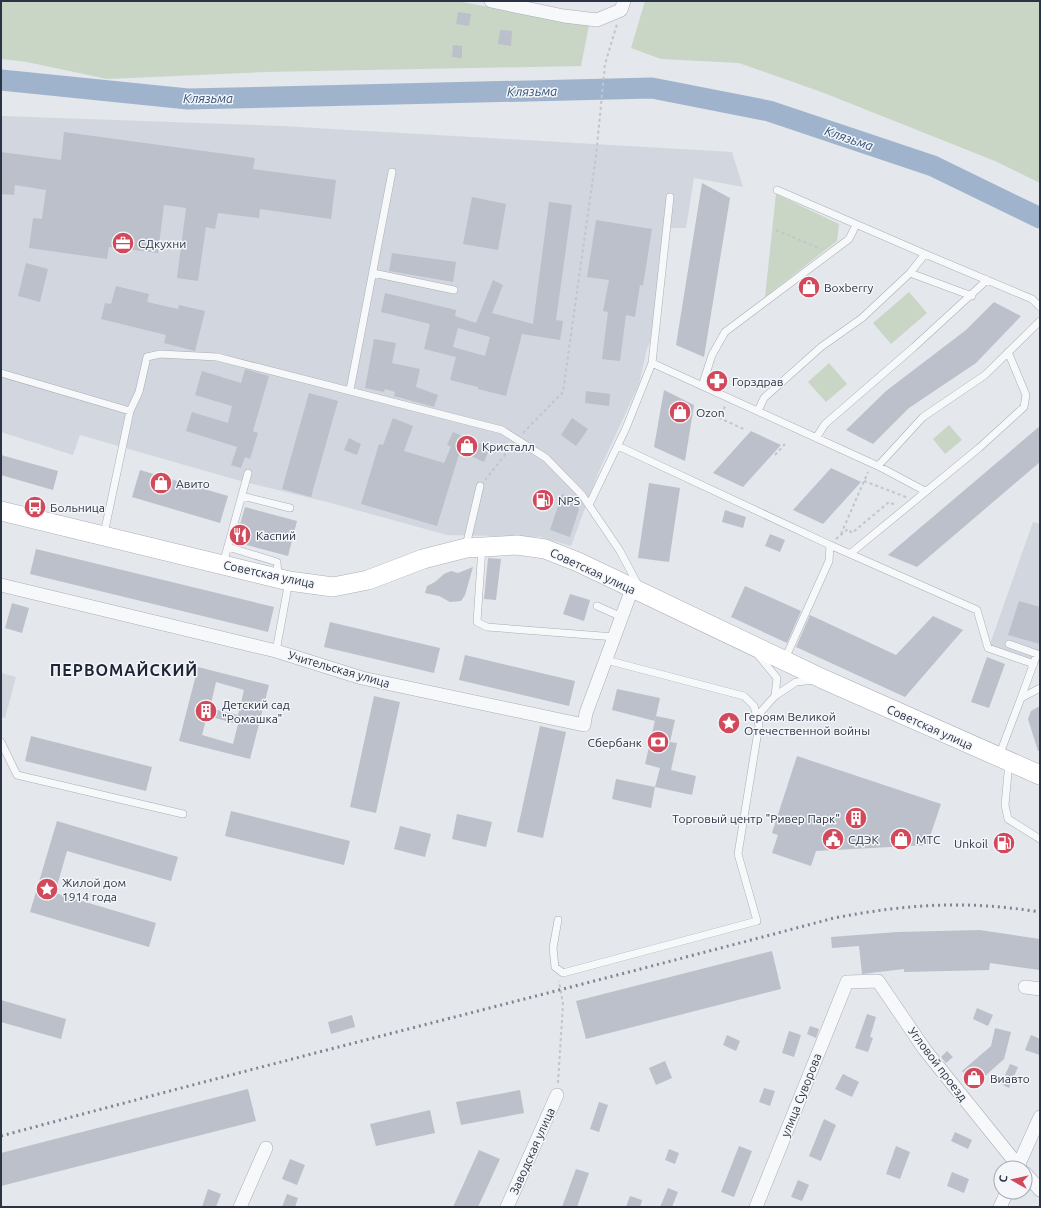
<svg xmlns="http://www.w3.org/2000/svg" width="1041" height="1208" font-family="Ubuntu,sans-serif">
<rect width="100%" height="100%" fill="#e4e7ec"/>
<path fill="#d2d6de" d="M1,116l280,10 451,26 11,35 -49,-9 -8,50h-21l-15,114 -3,7 -8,35 -40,87 -28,75 -31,-9 -93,-2 -116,-32 -94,-23 -157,-45 -7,20 -72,-23z
M1033,522l7,2v140l-51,-17z
M1,673l15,4 -11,41 -4,-1z"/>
<path fill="#c9d6c5" d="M1,1h456l132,24 -8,41 -316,6 -158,7 -80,-17 -26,-3z
M645,1h395v182l-45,-22 -171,-68 -85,-30 -78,-4 -30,-11z
M776,194l63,30 -2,17 -72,56z
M909,292l18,21 -36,31 -18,-21z
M829,363l18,21 -21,18 -18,-20z
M949,425l13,15 -17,14 -12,-15z"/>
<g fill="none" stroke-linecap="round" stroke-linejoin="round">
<path stroke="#9fb4cc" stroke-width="21" d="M1,80l187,19 464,-11 117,23 164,55 107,52"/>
</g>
<path fill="#bbc0ca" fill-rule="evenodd" d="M458,12l13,2 -2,12 -13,-2z
M500,30l12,1 -1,15 -13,-2z
M453,45l9,1v12l-10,-1z
M64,132l191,26 -2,11 83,11 -5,39 -71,-10 -1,9 -41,-5 -3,16 -9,-2 -8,54 -21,-3 9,-70 -22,-3 -6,48 -49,-6 -2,12 -78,-11 4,-30 9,1 4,-29 -31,-5 -1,10 -13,-1v-42l60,8z
M702,183l28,15 -26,159 -28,-12z
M472,197l34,7 -8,46 -35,-6z
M549,202l23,3 -16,115 7,1 -3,19 -38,-6 -16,62 -28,-7v-2l-28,-7 6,-23 -32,-8 6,-25 -49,-12 4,-19 71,17 -1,6 21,7 17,-43 10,5 -11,28 41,11zM458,328l32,9 -5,19 -32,-9z
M596,220l56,9 -9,57 -3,-1 -5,32 -9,-2 -6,46 -18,-2 6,-47 -5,-1 6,-31 -22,-3z
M392,253l64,9 -3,20 -64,-11z
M26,263l22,6 -8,33 -22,-6z
M116,286l33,8 -2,8 31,7 1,-4 26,6 -10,40 -31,-8 2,-8 -65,-16 4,-16 6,1z
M994,302l27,14 -45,47 -67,45 -36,36 -27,-14 40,-39 80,-61z
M374,339l22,4 -4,20 28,6 -4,18 22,8 -4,12 -40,-11 1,-4 -10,-3 -1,3 -19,-4z
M245,369l24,7 -16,55 5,2 -8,26 -5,-2 -4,11 -10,-3 6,-18 -51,-16 6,-19 36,11 4,-17 -37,-11 7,-24 39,12z
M664,390l30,15 -9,56 -31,-14z
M586,391l24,3 -1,12 -24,-3z
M309,393l29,8 -27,96 -29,-8z
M393,418l20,8 -9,25 40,12 7,-16 -4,-2 6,-13 37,16 -6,14 -24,-11 -23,75 -76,-22 18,-60 4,1z
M572,418l16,11 -12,17 -15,-11z
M1040,426v36l-123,105 -29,-12z
M751,431l30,14 -38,42 -30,-14z
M349,438l12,6 -4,11 -13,-5z
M1,455l57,16 -5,19 -52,-15z
M831,468l30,14 -38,42 -30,-14z
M140,470l88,26 -8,27 -88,-26z
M649,483l31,5 -11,74 -31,-4z
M562,494l9,3 8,12 -9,28 -20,-7z
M245,507l52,14 -9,35 -53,-14z
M725,510l21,7 -3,11 -21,-6z
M770,534l15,6 -5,12 -15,-6z
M36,549l238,58 -6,25 -238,-58z
M488,558l13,1 -5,41 -12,-1z
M473,567l-8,28 -4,6 -11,1 -11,-6 -14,-3 2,-7 8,-4 9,-8 7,-3 7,2z
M745,586l56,25 -14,32 -56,-26z
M570,594l20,6 -6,21 -21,-7z
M1019,601l21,6v37l-32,-9z
M12,603l17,5 -7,25 -17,-5z
M810,615l86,40 37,-39 30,14 -58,67 -109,-50z
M330,622l110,26 -6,25 -110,-26z
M465,655l110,26 -6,25 -110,-26z
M987,657l18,7 -16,44 -18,-6z
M198,667l71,18 -19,74 -71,-18zM216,682l28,8 -6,25 -28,-7zM207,716l31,8 -5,20 -31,-9z
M617,689l43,9 -5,23 -43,-11z
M374,696l26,6 -24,111 -26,-6z
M1040,706v45h-2l-10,-32 3,-8z
M656,716l19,4 -5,22 7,1 -6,27 25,6 -4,19 -37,-8 5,-19 -15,-4z
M540,726l26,6 -23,106 -26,-6z
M31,736l121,31 -6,24 -121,-30z
M797,756l144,48 -14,41 -111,6 -5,15 -39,-13 6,-18 -6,-2z
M616,779l39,8 -4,21 -39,-9z
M231,811l119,30 -6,24 -119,-29z
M457,814l35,8 -6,25 -34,-8z
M57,821l121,36 -7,24 -104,-30 -12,42 101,30 -7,24 -119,-35z
M400,826l31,8 -6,23 -31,-8z
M980,930l60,9v31l-50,-7 -1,7 -85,2v-3l-42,5 -3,-28 -27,2 -1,-11 66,-5z
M772,951l9,38 -195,50 -10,-38z
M1,1000l65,19 -5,20 -60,-17z
M977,1008l16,7 -5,11 -15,-7z
M867,1014l9,3 -6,20 3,1 -5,14 -13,-4z
M352,1015l3,12 -24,7 -3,-12z
M810,1026l9,3 -3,9 -9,-4z
M995,1028l16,4 -7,27 -29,26 -13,-14 29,-25z
M789,1031l12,4 -7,22 -12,-4z
M727,1035l13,6 -4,10 -13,-6z
M1031,1035l9,4v16l-15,-5z
M947,1051l6,6 -7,6 -5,-6z
M665,1061l7,17 -16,7 -7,-17z
M1010,1064l8,3 -9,21 -8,-4z
M843,1074l16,8 -7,15 -17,-8z
M764,1088l11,3 -5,15 -11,-4z
M248,1089l8,32 -255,65v-33z
M520,1090l4,23 -63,12 -5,-23z
M599,1102l9,3 -9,27 -9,-3z
M430,1110l5,23 -59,13 -6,-22z
M824,1119l12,6 -15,36 -12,-5z
M955,1132l17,8 -4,9 -17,-8z
M739,1146l13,5 -18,46 -13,-5z
M896,1146l14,6 -10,27 -14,-5z
M669,1149l10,4 -4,11 -10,-4z
M479,1150l21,9 -22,48h-25z
M290,1159l15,6 -8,20 -15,-6z
M576,1169l13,4 -12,34h-15z
M952,1172l17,7 -5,14 -17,-7z
M798,1180l11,5 -7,16 -11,-4z
M668,1188l10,4 -6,15h-12z
M208,1189l13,5 -5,13h-14z
M287,1194l11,4 -3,9h-13z
M630,1196l12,4 -2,7h-14z"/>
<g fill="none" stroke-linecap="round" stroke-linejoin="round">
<g stroke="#a9aeb7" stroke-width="8">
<path id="service" d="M777,190l148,64
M373,273l81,17
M910,273l62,23
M652,363l226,103 47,25
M1,373l129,38 9,-19 8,-35 13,-3 57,3 285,73 44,28 36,37 38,56 19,36
M702,386l10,-31 13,-23 124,-93 7,-14
M350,390l42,-218
M758,411l6,-13 57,-51 41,-29 48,-45 15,-19 107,45 8,8
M816,438l9,-14 89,-77 73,-67
M618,446l212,99 -1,16 -45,100
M878,466l45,-49 62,-42 55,-54
M242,496l48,12
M589,505l37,-77 26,-65 18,-166
M104,534l26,-123
M830,545l147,65 11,38 46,16
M466,546l14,-60
M228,547l49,15 1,15
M482,547l-5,75 10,5 128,10
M851,553l128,-105 45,-41 2,-12 -18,-43
M223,564l25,-91
M597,606l25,11
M1009,644l28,10
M276,651l13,-70
M758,655l19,23 -2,18
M1021,698l16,-44 3,1
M758,715l17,-19 21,-14 19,-2
M1,742l16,33 166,39
M999,756l22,-58 19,-10
M1009,762l-4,43 3,14 32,20
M558,920l-5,28 2,19 8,6 194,-52 -19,-67 21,-129 -5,-19 -10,-10 -138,-36"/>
</g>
<g stroke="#a9aeb7" stroke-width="14">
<path id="minor" d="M491,1l73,15 33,4 24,-10 3,-9
M1,585l275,66 86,27 222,47 2,-12 46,-124
M1025,987l15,2
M1017,1168l23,-51
M1025,1173l15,17
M240,1207l26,-59
M507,1207l50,-112
M756,1207l91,-225 31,-1 47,69 95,118
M1000,1207l7,-15"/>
</g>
<g stroke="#a9aeb7" stroke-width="20">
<path id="secondary" d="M1,511l288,70 44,6 35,-7 55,-21 43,-11 51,-3 28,4 33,13 245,117 217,96"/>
</g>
<path stroke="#c2c5cb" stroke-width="2" stroke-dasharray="3 3" stroke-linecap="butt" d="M776,230l45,19
M718,413l-1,4 29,13
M722,415l3,-9
M523,433l40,-41 33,-236 9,-92 12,-40
M775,455l10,-11
M485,480l27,-34
M864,481l42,16
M841,534l27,-62
M836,539l12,-10 4,4 37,-31 6,3
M558,1083l5,-79 -4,-23"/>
<use href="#service" stroke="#f7f8fa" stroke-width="7"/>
<use href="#minor" stroke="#f7f8fa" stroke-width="13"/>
<use href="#secondary" stroke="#fff" stroke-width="19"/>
<path stroke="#7d8696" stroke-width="3" stroke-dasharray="2 4" stroke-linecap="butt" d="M1,1136c277,-75 556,-144 833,-218 75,-14 130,-18 206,-6"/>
</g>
<defs>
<g id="office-disc" transform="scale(1.15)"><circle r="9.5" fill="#d1495b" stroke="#f4f6f9"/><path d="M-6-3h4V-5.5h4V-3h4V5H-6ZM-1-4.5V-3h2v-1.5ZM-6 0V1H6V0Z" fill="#fff"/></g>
<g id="shop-disc" transform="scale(1.15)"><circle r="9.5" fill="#d1495b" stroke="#f4f6f9"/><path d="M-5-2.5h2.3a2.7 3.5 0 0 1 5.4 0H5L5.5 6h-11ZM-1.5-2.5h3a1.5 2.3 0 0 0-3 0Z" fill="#fff"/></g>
<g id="pharmacy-disc" transform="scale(1.15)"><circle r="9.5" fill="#d1495b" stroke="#f4f6f9"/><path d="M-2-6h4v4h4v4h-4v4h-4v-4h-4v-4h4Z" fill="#fff"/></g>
<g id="fuel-disc" transform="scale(1.15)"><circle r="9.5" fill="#d1495b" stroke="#f4f6f9"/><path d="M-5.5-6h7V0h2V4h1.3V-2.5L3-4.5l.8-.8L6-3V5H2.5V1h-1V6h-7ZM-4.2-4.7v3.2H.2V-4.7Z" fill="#fff"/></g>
<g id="bus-disc" transform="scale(1.15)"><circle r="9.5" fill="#d1495b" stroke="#f4f6f9"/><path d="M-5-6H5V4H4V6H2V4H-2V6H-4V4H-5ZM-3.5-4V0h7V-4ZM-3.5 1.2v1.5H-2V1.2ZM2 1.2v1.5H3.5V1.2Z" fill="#fff"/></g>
<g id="restaurant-disc" transform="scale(1.15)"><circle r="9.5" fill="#d1495b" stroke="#f4f6f9"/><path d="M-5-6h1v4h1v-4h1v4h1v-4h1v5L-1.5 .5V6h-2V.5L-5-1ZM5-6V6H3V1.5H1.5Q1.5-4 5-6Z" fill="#fff"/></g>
<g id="building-disc" transform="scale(1.15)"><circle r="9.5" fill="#d1495b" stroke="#f4f6f9"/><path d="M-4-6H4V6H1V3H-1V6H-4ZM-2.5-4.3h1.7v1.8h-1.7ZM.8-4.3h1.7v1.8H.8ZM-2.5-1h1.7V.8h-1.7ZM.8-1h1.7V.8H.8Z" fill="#fff"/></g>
<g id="sight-disc" transform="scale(1.15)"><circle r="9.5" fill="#d1495b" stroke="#f4f6f9"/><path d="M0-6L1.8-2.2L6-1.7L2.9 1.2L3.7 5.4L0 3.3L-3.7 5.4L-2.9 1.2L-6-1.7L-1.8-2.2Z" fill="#fff"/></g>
<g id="bank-disc" transform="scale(1.15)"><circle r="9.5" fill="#d1495b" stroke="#f4f6f9"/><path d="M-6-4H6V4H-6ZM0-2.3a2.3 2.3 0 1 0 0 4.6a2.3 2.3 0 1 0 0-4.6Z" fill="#fff"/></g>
<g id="civic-disc" transform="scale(1.15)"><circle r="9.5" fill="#d1495b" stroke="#f4f6f9"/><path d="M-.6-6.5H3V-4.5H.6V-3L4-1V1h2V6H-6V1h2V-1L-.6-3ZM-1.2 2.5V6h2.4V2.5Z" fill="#fff"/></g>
</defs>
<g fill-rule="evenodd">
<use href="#office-disc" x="123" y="243"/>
<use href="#shop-disc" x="809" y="287"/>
<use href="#pharmacy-disc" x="717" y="381"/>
<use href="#shop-disc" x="680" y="412"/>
<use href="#shop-disc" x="467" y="446"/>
<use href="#shop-disc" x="161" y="483"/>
<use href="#fuel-disc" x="543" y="500"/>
<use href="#bus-disc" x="35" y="507"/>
<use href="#restaurant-disc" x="240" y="535"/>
<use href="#building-disc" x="206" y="711"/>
<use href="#sight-disc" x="729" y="723"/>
<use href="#bank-disc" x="658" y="742"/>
<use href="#building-disc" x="856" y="818"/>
<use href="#civic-disc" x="833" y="839"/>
<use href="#shop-disc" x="901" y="839"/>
<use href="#fuel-disc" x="1004" y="843"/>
<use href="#sight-disc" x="47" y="889"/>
<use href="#shop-disc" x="974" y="1078"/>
</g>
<g text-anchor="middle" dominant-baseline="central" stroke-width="3" stroke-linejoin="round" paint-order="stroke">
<g font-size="12" fill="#2b3445" stroke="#f4f6f9" text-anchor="start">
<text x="138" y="243">СДкухни</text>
<text x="824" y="287">Boxberry</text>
<text x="732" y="381">Горздрав</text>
<text x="696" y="412">Ozon</text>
<text x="482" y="446">Кристалл</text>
<text x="176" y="483">Авито</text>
<text x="558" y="500">NPS</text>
<text x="50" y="507">Больница</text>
<text x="256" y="535">Каспий</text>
<text x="222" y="704">Детский сад<tspan x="222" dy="14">"Ромашка"</tspan></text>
<text x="744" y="716">Героям Великой<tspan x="744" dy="14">Отечественной войны</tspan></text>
<text x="642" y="742" text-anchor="end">Сбербанк</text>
<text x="840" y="818" text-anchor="end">Торговый центр "Ривер Парк"</text>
<text x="848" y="839">СДЭК</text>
<text x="916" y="839">МТС</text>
<text x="988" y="843" text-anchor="end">Unkoil</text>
<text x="62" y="882">Жилой дом<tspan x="62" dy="14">1914 года</tspan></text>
<text x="990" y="1078">Виавто</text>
</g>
<g font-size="12" fill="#2b3445" stroke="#f4f6f9">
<text transform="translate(593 571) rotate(25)">Советская улица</text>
<text transform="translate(269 574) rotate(12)">Советская улица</text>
<text transform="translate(339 669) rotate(16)">Учительская улица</text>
<text transform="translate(930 727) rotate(24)">Советская улица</text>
<text transform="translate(938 1064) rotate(53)">Угловой проезд</text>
<text transform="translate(801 1095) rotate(-68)">улица Суворова</text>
<text transform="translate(532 1151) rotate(-66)">Заводская улица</text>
</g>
<g font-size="13" font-style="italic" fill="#34527a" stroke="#f4f6f9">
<text transform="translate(532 91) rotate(-1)">Клязьма</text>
<text x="208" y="98">Клязьма</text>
<text transform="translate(849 138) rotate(19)">Клязьма</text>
</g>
<g font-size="16" font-weight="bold" letter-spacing="1" fill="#1d2536" stroke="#f4f6f9">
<text x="124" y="670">ПЕРВОМАЙСКИЙ</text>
</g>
</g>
<rect width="1041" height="1208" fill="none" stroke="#2b3445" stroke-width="4"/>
<g transform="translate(1013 1180) rotate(278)"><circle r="19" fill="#f4f6f9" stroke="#a4a8b1"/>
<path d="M0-3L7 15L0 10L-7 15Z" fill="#d1495b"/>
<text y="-6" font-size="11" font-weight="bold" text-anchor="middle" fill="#2b3445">С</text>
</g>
</svg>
